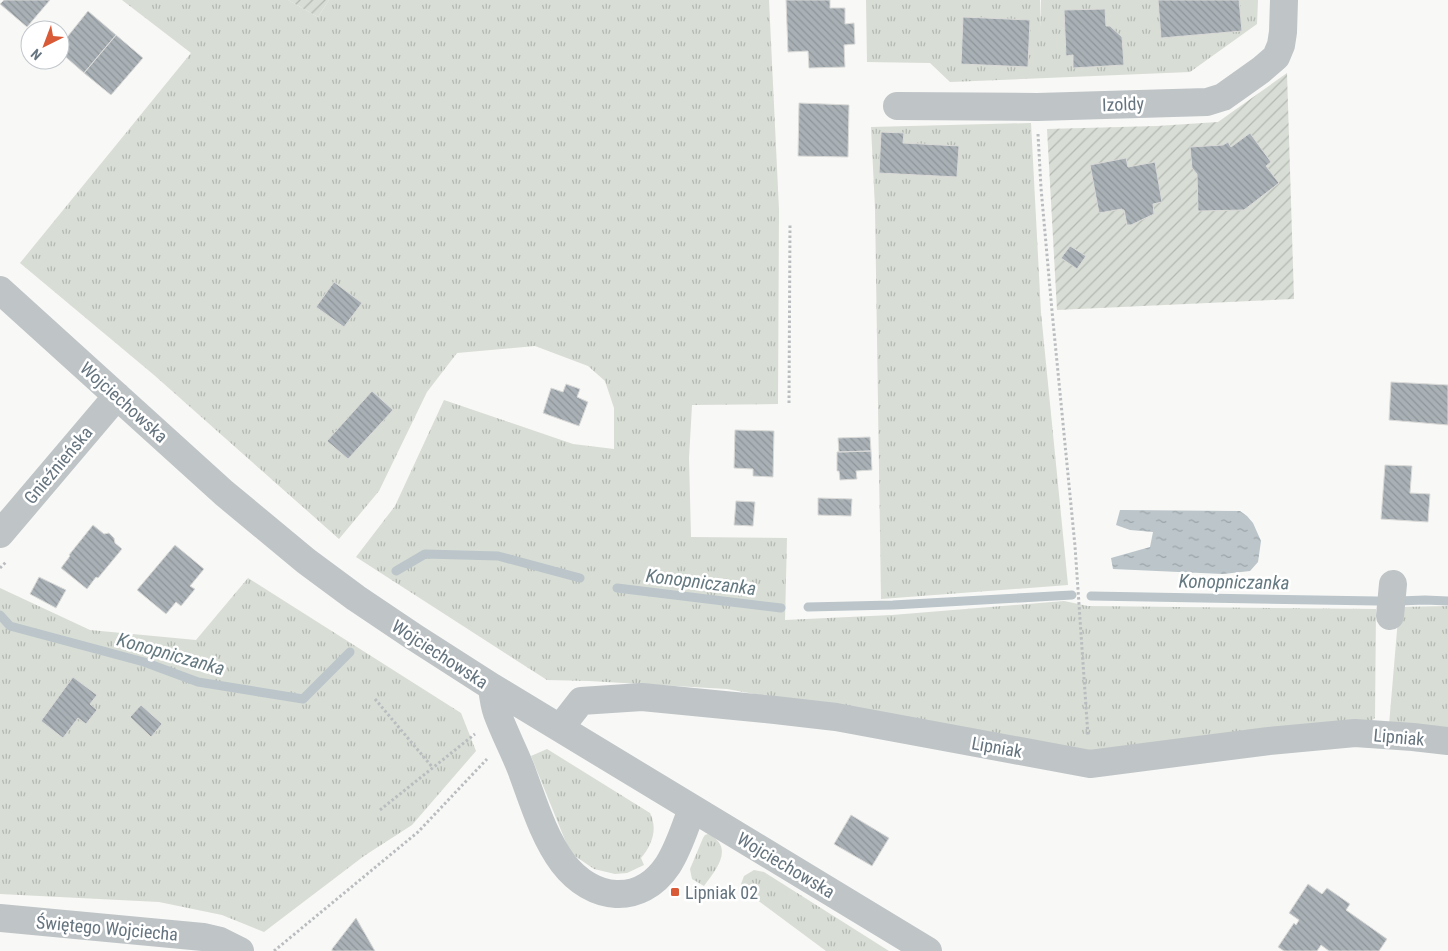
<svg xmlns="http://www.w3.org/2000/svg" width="1448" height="951" font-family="'Roboto Condensed',sans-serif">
<defs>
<pattern id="grass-tufts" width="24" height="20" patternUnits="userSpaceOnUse" patternTransform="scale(1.25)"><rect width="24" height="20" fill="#d8ddd5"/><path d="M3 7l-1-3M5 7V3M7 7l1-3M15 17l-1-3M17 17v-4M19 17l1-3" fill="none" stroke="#b3b8b2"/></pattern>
<pattern id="garden-furrows" width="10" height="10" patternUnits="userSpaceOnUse" patternTransform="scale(1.25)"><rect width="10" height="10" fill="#d8ddd5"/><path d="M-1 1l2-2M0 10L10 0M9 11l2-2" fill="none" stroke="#b3b8b2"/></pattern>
<pattern id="water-ripples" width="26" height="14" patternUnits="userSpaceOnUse" patternTransform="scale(1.25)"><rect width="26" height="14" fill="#bbc5ca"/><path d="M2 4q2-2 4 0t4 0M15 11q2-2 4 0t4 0" fill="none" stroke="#9ca5a9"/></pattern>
<pattern id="building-back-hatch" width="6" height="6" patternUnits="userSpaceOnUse" patternTransform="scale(1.25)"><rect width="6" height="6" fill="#a9b1b6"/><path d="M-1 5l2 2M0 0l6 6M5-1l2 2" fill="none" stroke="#8d9599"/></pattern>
</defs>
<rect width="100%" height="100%" fill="#f8f8f6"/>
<path fill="url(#grass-tufts)" d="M122,0h166l30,17 11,-17h440l10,210 -1,194 -86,1 -3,53 2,79 96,1 -2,82 107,-5 172,-14 24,5 288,3 -1,109 -20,15 -265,31 -314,-66 -49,-9 -138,-8 -42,-1 -191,-123 39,-51 49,-106 129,44 41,5v-41l-9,-27 -17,-15 -53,-20 -78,7 -30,39 -48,99 -40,48 -185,-164 -134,-112 171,-210z
M866,0h174l1,27v-27h217l-1,24 -67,48 -240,10 -20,-19 -63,-1z
M1031,123l10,190 27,272 -187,14 -6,-391 -4,-81z
M248,578l213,135 15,38 -64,74 -48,31 -100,76 -42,-17 -63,-13 -159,-8v-306l90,42 106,10z
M1448,606v127l-59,-8 10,-118z
M547,749l103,64c8,16 2,32 -9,45l3,7 -17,8 -12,1 -21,-5 -22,-15 -7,-14 -34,-84z
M708,834c28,13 7,37 -4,52l-12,-7 -2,-10 13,-31 2,-3z
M754,870l10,2 125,79h-63l-81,-60 -4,-7 3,-8z"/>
<path fill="url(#garden-furrows)" d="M288,0h41l-11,17z
M1287,73l7,226 -237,11 -10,-181 110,-3 61,-4z"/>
<path fill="url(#water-ripples)" d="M1120,510l120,1 7,5 6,7 8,18 -3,21 -8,9 -27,3 -110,-5 -2,-11 39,-11 3,-15 -23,-2 -14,-5z"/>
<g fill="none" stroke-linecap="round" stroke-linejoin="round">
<path stroke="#bbc5ca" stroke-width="9" d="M396,571l29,-17 73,2 82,22
M617,588l164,20
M1091,596l286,5
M1399,601l26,-1 23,1
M808,607l85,-2 179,-10
M0,615l10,11 134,36 54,20 105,17 47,-47"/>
</g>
<path fill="url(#building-back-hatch)" stroke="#dadad8" d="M4,0h46l-23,27 -27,-23z
M786,0h44v8h15v16l9,-1 1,21 -11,1 1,22 -36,1 -1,-17 -20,1z
M1158,0h81l3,31 -81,7z
M1105,9l1,17h4l12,11 2,28 -51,3v-13l-7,1 -2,-46z
M88,11l28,24 -32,38 -24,-21v-6z
M963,17l67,3 -2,47 -67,-3z
M116,35l27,23 -32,37 -27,-22z
M799,103l50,2 -1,52 -50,-1z
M881,132l23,1 -1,10 56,3 -2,31 -78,-4z
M1250,133l21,29 -5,4 13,17 -35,27 -46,1 -1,-37 -5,-6 -2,-21 33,-2 5,-3 3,5z
M1126,158l2,9 27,-5 7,40 -9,2 1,10 -23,11h-4l-3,-15h-2v-1l-23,4 -9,-48z
M1070,246l16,10 -9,13 -16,-11z
M334,282l28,21 -18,24 -28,-20z
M1391,382l57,3v40l-59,-5z
M566,384l14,5 -3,8 11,5 -9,24 -36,-13 8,-25 12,4z
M372,391l21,19 -45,49 -21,-18z
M735,430l39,1 -1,46 -20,-1v-7l-19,-1z
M870,437l1,14 -32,1 -1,-14z
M871,451l1,19 -16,1 1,8 -17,1 -1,-9h-2v-19z
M1385,465l27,1 -2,27 20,1 -2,28 -47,-3z
M818,498l34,1 -1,17 -33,-1z
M736,501l19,1 -2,24 -19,-1z
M93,525l11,9 5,-1 5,5 1,5 7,6 -24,29 -2,-1 -9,12 -26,-21 9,-12 -1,-1z
M175,545l29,24 -14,17 5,3 -14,17 -5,-4 -10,12 -29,-24z
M39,577l27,13 -10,18 -26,-14z
M73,677l24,18 -7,9 7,6 -11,14 -8,-6 -15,20 -22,-17z
M141,705l21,19 -11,13 -21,-20z
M851,815l38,23 -17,28 -38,-22z
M1308,884l14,10 5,-6 23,16 -4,6 41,29 -8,12h-50l-8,-6 -4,6h-33l-6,-4 16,-24 2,2 3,-5 -10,-7z
M356,918l19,33h-43v-2z"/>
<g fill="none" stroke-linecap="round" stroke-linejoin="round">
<path stroke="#babdbf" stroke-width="3" stroke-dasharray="2.5 2.5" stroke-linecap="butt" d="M1038,134l3,54 11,123 23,235 13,190
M789,403l1,-179
M0,568l6,-6
M375,699l58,69
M380,810l95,-76
M274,951l144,-119 69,-73"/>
<path stroke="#bfc4c7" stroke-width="28" d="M897,106l140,1 170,-5 16,-5 38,-27 15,-13 5,-12 2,-13 1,-32
M0,290l224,203 82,68 50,37 58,39 78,50 436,264
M0,534l117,-138
M1390,616l3,-32
M492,687c1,9 2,18 5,26 7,19 17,38 24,56 12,32 22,67 42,94 29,38 77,44 105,2 11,-17 17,-38 24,-56
M560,728l21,-27 61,-4 133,13 61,7 254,47 179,-23 86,-8 58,4 35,4
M0,918l203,19 17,4 20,10"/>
</g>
<rect fill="#d85a36" stroke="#fff" stroke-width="2" x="670" y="887" width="10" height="10" rx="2.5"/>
<g text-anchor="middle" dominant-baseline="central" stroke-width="5" stroke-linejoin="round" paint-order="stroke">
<g font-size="18" fill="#65747f" stroke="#fff">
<text transform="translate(1123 104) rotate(-2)">Izoldy</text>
<text transform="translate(124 402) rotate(42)">Wojciechowska</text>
<text transform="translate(58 465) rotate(-50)">Gnieźnieńska</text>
<text transform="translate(440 654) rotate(33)">Wojciechowska</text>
<text transform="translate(1399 737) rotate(5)">Lipniak</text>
<text transform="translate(997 747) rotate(10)">Lipniak</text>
<text transform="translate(786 865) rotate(31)">Wojciechowska</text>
<text transform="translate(107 928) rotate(5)">Świętego Wojciecha</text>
</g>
<g font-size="18" fill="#65747f" stroke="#fff" text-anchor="start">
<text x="685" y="892">Lipniak 02</text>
</g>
<g font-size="19" font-style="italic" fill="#657980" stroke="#fff">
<text transform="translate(701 582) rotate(7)">Konopniczanka</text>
<text transform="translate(1234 582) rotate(1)">Konopniczanka</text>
<text transform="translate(171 654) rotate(16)">Konopniczanka</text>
</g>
</g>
<g transform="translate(45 45) rotate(222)"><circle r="24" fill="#ffffff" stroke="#c1c7cc"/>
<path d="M0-4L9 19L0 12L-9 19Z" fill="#d85a36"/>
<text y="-8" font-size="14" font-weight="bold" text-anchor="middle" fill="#65747f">N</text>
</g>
</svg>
